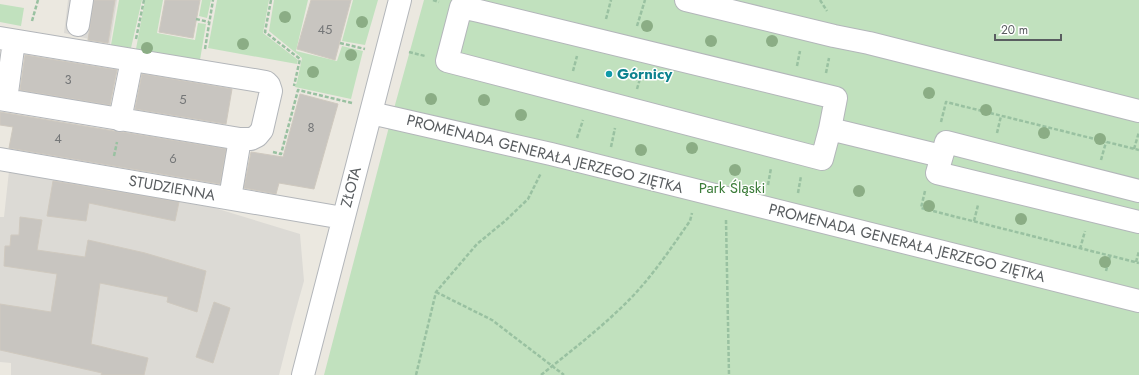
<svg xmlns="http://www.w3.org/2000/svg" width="1139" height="375" font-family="Jost,sans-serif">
<rect width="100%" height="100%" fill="#ebe8e0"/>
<path fill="#dcdad5" d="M68,0h49l-7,44 -46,-11z
M9,171l186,31 105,32 4,47 -11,39 -14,55h-268v-12l-11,-1v-145h4z"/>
<path fill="#c1e1be" d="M119,0h23l-11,48 -20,-3z
M145,0h18l-6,33 38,7 3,-17 8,1 -6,36 -64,-11z
M202,0h9l-4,18 -8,-2z
M217,0h52l-6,33 35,27 -1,4 -89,-16z
M274,0h34l-12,51 41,10 5,-15 21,5 -12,48 -56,-12 2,-5 5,-24 -33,-27z
M353,0h25l-13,45 -23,-4z
M424,0h715v375h-815l66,-252z
M0,4l24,4 -3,18 -21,-4z"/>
<path fill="#c8c5c0" stroke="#cfc9bf" d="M94,0h21l-7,43 -20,-3z
M165,0h35l-7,38 -34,-6z
M311,0h40l-16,60 -38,-11z
M25,55l92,15 -7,35 -90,-15z
M142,74l90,15 -6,35 -91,-15z
M300,94l38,10 -24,85 -35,-6 -3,11 -32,-6 7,-36 32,5z
M0,112l114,19 4,1h4l104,17 -6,35 -211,-36 4,-21 -13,-2z
M53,181l126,21 -4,19 -86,-18 -3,18 -39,-5z
M20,217l22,3 -5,30 48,7 3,-17 57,13 61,18 -9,41 -30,-10 1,-5 -68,-14 -9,61 57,14 -4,17h-43l1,-2 -102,-23v-46l51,8 6,-38 -53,-8 1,-20h5l1,-11h8z
M214,302l16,6 -17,55 -17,-6z"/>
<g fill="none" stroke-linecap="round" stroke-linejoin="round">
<g stroke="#b3b6ba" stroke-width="24">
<path id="minor" d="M686,0l148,36 35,7 270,68
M78,25l4,-25
M0,38l266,44 3,3 2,6 -9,39 -5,6 -6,3h-11l-240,-40
M6,100l8,-59
M371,113l180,41 588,147
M120,120l12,-60
M830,129l-8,30 -375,-98 14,-54 18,4 357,87 -6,31 111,27
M0,159l343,59
M1139,191l-193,-49 -9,31 202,49
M230,198l10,-59
M303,375l97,-375"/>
</g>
<path stroke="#99c1a1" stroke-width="2.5" stroke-dasharray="4 2" stroke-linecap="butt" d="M271,0l-6,32 35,27 -6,27
M433,0l6,2
M820,0l7,11
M196,19l13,3
M606,19l5,-19
M32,21l6,-21
M637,26l8,-26
M136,39l8,-39
M340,43l25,6
M205,49l8,-49
M409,52l16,4
M797,66l3,-15
M573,71l4,-15
M826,73l3,-15
M637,89l5,-17
M941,122l5,-20 193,48
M997,133l4,-17
M577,138l6,-18
M611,147l4,-19
M1134,149l5,-17
M273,152l8,2 17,-64 54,13
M114,156l3,-14
M1101,160l5,-18
M768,185l3,-17
M925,191l-4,17 218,55
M798,193l3,-17
M726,220l3,155
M974,221l4,-16
M1080,249l5,-18
M1136,262l3,-11
M1106,271l4,-15
M436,292l56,28 72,55
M416,375l20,-83 41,-48 28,-23 23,-22 13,-26
M541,375c30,-24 60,-47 87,-74 24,-24 43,-53 62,-80l2,-8"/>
<use href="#minor" stroke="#fff" stroke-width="22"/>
</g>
<g fill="#8bad85">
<circle cx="285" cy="17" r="6"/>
<circle cx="362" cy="22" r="6"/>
<circle cx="647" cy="26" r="6"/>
<circle cx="711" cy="41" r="6"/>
<circle cx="772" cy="41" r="6"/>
<circle cx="243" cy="44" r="6"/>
<circle cx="147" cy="48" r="6"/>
<circle cx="351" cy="55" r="6"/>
<circle cx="313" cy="72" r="6"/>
<circle cx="929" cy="93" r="6"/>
<circle cx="431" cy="99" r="6"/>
<circle cx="484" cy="100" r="6"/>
<circle cx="986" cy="110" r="6"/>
<circle cx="521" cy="115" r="6"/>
<circle cx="1044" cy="133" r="6"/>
<circle cx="1100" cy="139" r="6"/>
<circle cx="692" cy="148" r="6"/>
<circle cx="641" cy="150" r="6"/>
<circle cx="735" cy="170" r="6"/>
<circle cx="859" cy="191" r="6"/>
<circle cx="929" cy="206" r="6"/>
<circle cx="1021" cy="219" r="6"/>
<circle cx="1105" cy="262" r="6"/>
</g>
<circle fill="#0f9aa8" stroke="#fff" stroke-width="1.5" cx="609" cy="74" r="4"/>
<g text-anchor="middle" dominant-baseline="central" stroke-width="3" stroke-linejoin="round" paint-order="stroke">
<g font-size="13" fill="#757778">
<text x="325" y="29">45</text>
<text x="68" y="79">3</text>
<text x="183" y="99">5</text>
<text x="311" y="127">8</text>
<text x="58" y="138">4</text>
<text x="173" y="158">6</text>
</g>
<g font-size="15" font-weight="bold" fill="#0d838f" stroke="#fff" text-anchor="start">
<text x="617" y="74">Górnicy</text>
</g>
<g font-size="15" fill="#595d60" stroke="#fff">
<text transform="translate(545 154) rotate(14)">PROMENADA GENERAŁA JERZEGO ZIĘTKA</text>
<text transform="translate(351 187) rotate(-75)">ZŁOTA</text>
<text transform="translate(172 188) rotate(10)">STUDZIENNA</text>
<text transform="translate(907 243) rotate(14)">PROMENADA GENERAŁA JERZEGO ZIĘTKA</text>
</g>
<g font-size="15" fill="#3d7d3b" stroke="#fff">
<text x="732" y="188">Park Śląski</text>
</g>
</g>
<path d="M995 34v6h66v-6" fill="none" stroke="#595d60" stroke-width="2"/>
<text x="1001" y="34" font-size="12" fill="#595d60" stroke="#ffffff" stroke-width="3" paint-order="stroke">20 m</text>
</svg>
